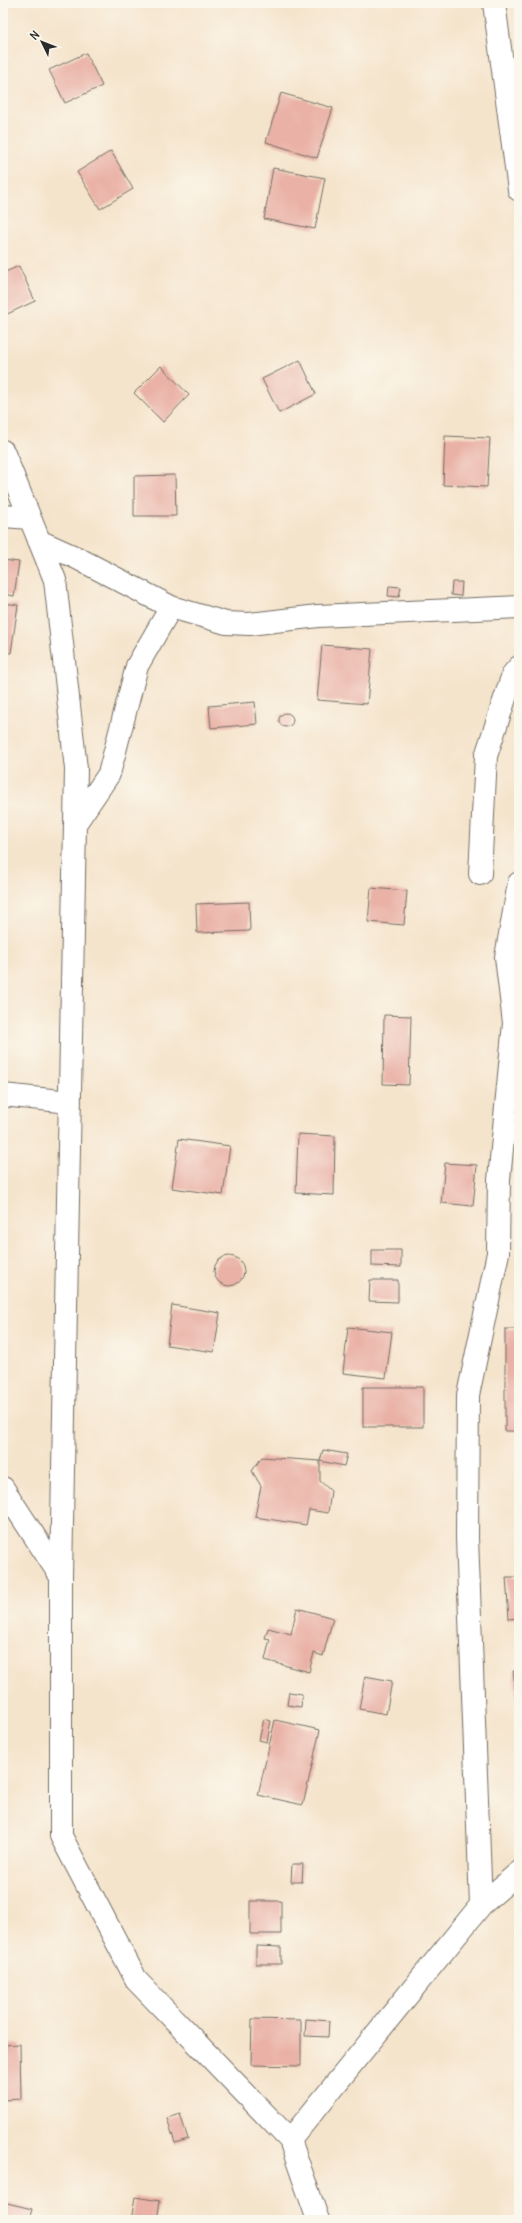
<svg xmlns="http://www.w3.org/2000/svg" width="522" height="2223" font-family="Delius,sans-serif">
<rect width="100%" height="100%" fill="#fbf7ec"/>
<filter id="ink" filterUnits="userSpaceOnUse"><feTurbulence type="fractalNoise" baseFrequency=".025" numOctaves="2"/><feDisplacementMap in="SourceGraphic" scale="8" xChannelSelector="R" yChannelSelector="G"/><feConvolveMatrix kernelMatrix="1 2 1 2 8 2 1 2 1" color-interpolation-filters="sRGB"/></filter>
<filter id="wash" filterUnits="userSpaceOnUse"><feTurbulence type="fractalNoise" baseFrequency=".012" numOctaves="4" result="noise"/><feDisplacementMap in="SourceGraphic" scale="16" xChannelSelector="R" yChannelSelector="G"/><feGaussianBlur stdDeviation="0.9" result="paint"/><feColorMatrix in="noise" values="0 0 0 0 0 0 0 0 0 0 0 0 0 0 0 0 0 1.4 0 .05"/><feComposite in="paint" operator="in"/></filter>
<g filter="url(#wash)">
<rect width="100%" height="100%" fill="#f5e4cc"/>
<g id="blocks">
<path fill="#eab2a7" d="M86,53l16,33 -37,17 -16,-33z
M281,93l52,15 -16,50 -51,-16z
M111,151l22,38 -33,20 -23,-37z
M273,168l52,10 -10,51 -51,-10z
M19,266l16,35 -32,15v-43z
M300,360l16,34 -37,19 -17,-34z
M161,366l28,29 -26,27 -29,-29z
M445,436l45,2 -3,49 -44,-2z
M175,475l1,41h-42v-40z
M3,560l16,2 -5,34 -11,-2z
M452,582h10l-1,14 -10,-1z
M389,586l12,1 -2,10 -11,-1z
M3,603l15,2 -7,48 -8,-1z
M322,645l50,4 -5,55 -50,-4z
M255,702l2,22 -46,4 -2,-22z
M279 720a7 7 0 1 1 14 0a7 7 0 1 1-14 0Z
M371,888l36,3 -3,34 -36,-3z
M249,902l1,29 -53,2 -1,-29z
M384,1015l27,1 -2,69 -26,-1z
M298,1134l37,2 -1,59 -38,-2z
M179,1139l51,7 -7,49 -51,-7z
M445,1163l32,2 -4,41 -32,-3z
M372,1250h29v17l-29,-1z
M214 1271a15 15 0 1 1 30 0a15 15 0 1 1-30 0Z
M370,1280h28v22l-29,-1z
M172,1305l48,8 -6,39 -47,-7z
M348,1327l44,5 -6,46 -43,-5z
M505,1329h14v102h-14z
M363,1387h60v40h-60z
M323,1450l24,4 -3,12 -24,-5z
M262,1457l58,4v20l11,10 -3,22 -19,-3 -3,15 -51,-8 6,-31 -9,-15z
M506,1577h13v41l-10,1z
M297,1608l36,10 -10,38 -9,-3 -5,19 -44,-12 5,-21 -5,-1 3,-10 23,6z
M513,1671h6v40h-1z
M365,1676l27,5 -6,33 -27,-5z
M289,1692l13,2 -1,13 -14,-2z
M264,1719l7,2 -4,21 -8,-2z
M275,1720l45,10 -17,75 -45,-10z
M292,1864h11l-1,18h-11z
M250,1901h31v33h-31z
M256,1946l25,1v17h-25z
M252,2019l49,1v46l-50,-1z
M306,2019l23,2 -1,16 -23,-1z
M20,2044l1,55 -18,1v-55z
M180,2114l8,25 -13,4 -8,-25z
M135,2197l25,4 -3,19h-26z
M3,2202l29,7 -3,11h-26z"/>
</g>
</g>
<g filter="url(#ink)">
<use href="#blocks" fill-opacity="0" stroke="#726c63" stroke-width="1"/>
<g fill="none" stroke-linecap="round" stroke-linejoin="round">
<g stroke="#726c63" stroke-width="24">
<path id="street" d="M494,3l25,187
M3,451l52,129 21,189 -15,808v259l76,145 153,159 28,80
M3,516l27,2
M39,541l38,17 94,49
M75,824l34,-50 28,-108 34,-59 55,16 23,1 69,-8 201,-9
M480,874l6,-118 27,-82 6,-7
M3,1095l67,7
M3,1488l58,89
M481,1905l-14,-367 1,-143 30,-142 1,-73 15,-157 -8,-66 13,-74
M290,2140l191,-235 38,-33"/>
</g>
<use href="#street" stroke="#fff" stroke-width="22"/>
</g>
</g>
<rect width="522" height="2223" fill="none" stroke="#fbf7ec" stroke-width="16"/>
<g transform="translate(42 42) rotate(313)" stroke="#fbf7ec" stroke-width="3" paint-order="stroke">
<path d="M0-3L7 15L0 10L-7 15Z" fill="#2b2b2b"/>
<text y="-6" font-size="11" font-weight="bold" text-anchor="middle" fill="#2b2b2b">N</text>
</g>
</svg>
